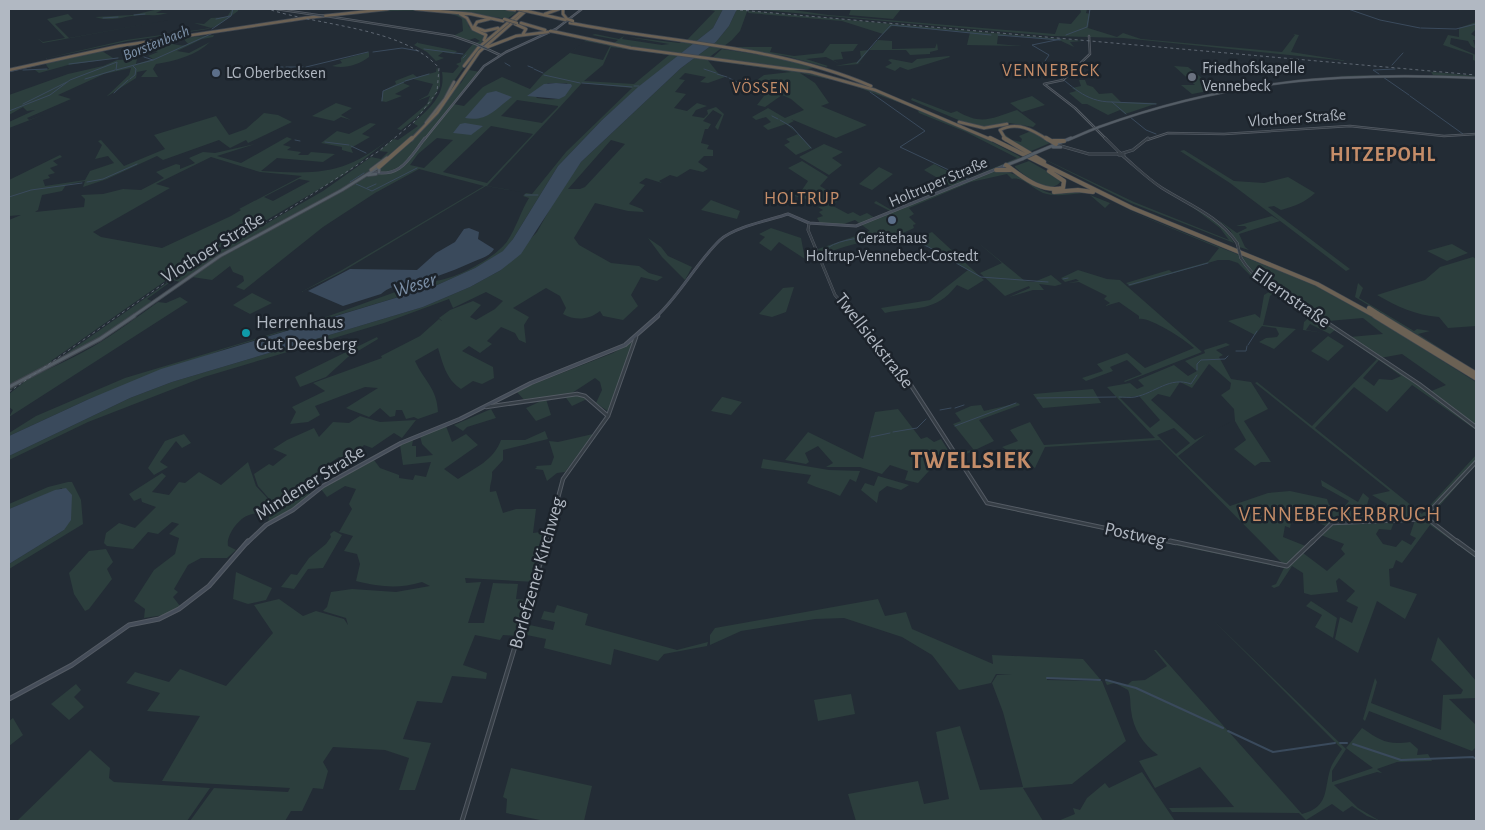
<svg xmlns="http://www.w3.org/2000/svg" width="1485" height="830" font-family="'Alegreya Sans',sans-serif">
<rect width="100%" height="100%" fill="#232c35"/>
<path fill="#2c3e3d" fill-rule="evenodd" d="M159,9h5l-8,4h12c-12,3 -13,2 -24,2 -19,0 -31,8 -49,2l37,-2z
M232,9h6v2l-21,15 -9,3 -80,12 -85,18 83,-19 85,-12 -17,-5 10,1 7,-6 16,-1z
M442,9h59l16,3 -10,7z
M706,9h17l-10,19 -73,58 -38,34 -44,46 -45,73 -9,12 -29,17 -40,18 -210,63 -136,50 -80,37v-3l27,-17 89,-38 187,-56 114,-41c20,4 71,-23 82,-41 8,-12 13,-29 21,-42l-6,-2 3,-3 -40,-7 -146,87 -39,19 41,-22 142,-84 -65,-17 -44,24 -52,34 -79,63 -8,-3 8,-6 -1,-5 -10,-4 -3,-6 -18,14 -20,-3 -9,6 -10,-3 -26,19 5,2 -51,36 -92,48v-165l12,-5 -12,1v-36l51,-25 2,2 -9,4 5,4 -8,3 5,5 -7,2 2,3 -7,2 2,6 40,-6 5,-9 24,-8 -6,-7 -13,3 7,-14 -4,-4 3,-1 23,26 41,-17 -11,-14 62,-19 13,19 17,-6 18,-16 14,2 14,7 -44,21 -2,-3 -16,8 -11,-8 -56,20 -6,-4 -50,23 -24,8 2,-6 -19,4 -4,6 -20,4 -4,15 -3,2 49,-5 1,-8 -4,-4 22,-1 20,-5 18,1 23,-12 -8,-6 20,-8 4,1v4l15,-6 -6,-5 14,-6 12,1 40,-9 -38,12 24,7 46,-26 5,2 -9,6 8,2 -4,3 14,2 -3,3h10l3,-3 24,2 -12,8 -46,-4 -16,13c67,4 87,2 140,-41l-4,-1 30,-25 3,-8 -13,5 11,-6 5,-11 -20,-5 -9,3 -1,1 7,3 -15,8 7,2 -16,6 -5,-1 2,-10 13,-7 -1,-3 18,-7 4,3 19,-5 1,-5 3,7v12l-9,17 -16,16 -70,55 -167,98 -127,89 2,2 128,-90 142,-82 48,-34 10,2 7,-7 -9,-1 14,-12 5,1 20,-14 -5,-3c16,-14 33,-28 29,-51l11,1 6,-7 -3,-2 5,-2v-4l11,-13 8,-4 -5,-3 -6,2 -16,-4 10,-5 -1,-12c-14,-13 -87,-7 -108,-6 29,-3 89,-11 113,6l2,8 17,9 -39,55 14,-8 8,-13 11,2 -27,32 11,2 19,-19 19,-10 28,12 14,-16 45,-35 25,5 4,-3 -26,-5 3,-1 24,5 5,-3 -2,3 40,6 7,-1 -41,-7 52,6 2,-2 -49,-7 4,-1 50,7 28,-29zM585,41l25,5 -7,14 -33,-7zM611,47l58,8 -35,29 -50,-3 19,-16zM548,83h19l2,4c-7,15 -17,13 -32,11l-1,-1zM582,83l50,5 -66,64 -34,42 -45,-8zM517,100l41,6v1l-16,16 -41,-7zM491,126l42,8 -46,49 -44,-11zM437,138l16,2 -29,28 -14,-3 8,-11zM211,157l49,15 42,4 -63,33 2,1 -10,6 -69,32 -61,-11 -8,-5 77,-44 -14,-4zM299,179l11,2 -37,20 -9,-4z
M737,9h11l-8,22 -8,9 -25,19 11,14 7,4 -17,6 -8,-1 6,-5 -21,-4 -6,6 6,1 -10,12 11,2 -12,14 13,3 10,-8 10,3 -11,4 -4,6 12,2 4,-4 -1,-4 9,-3 8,7 -6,16 -3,-3 7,-12 -9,-5 -10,11 8,3 -3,5h-3l-4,14 8,2 -2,4 6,1v6h-9l-6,6 10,7 -5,3 -13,-3 -13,8 -7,-2 -11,6 3,2 -16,-5 -7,5 6,2 -16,19 13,5 2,3 -16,-1 -33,-8 -21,35 5,7 32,18 28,3 10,7 14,4 -6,4 -16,-4 -10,18 7,11 -15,14 -20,-4 -3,-5c-11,9 -25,10 -37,3l3,-6 -6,-12 -14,-8 -33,20 16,9 -5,8 2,18 -7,-3 -4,-7 -14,-6 -14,14 5,3 -12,9 -11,-7 -7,5 31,16 1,11 -12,6 -9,-3 -12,8c-15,-10 -18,-25 -23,-41l-23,13c9,20 22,27 23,51l-20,7 -4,-2 -8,2 -4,-9h-6l-1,6 -5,1 -10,-9 -11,9 -23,-9 32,-20 -13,-1 -50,19 5,9 -12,7 -18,2 6,-12 -4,-5 33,-16 -12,-8 69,-25 -1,-2 39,-20 19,-17 3,2 -3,-3 11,-8 23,-9 8,4 -11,12 6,3 19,-11 8,-8 -17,-9 -33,16 -4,-9 -65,24 -180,54 -116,45 -79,38v-4l121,-58 42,-16 251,-75 47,-20 31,-17 36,-38 23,-41 21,-29 100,-94 35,-26 13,-16zM611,140l14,4 -40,43 -5,2h-12z
M750,9h37l41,6 227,19 4,-11 12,1 10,-12 -1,-3h7l-1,4 4,1 -2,14 29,9 6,-4 18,6 141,13 13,-17 -2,-1 6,1 -8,17 57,9 -225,-23 -71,-2z
M851,9h50l-8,10 -44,-4z
M749,11l334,30 -13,1 4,5 -15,-7 -54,-5 -7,1 -1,8 25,2 -55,-1 3,-13 -78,-6 -9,8 -41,-13 -94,-8z
M68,14l5,5 -18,5 14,14 100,-18 -126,23 -6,-5 6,4 22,-4 -18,-19z
M1476,22v7l-5,5 5,3v3h-3l3,9 -5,-3 -3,-5 -17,-3 -1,6 26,11v6l-3,-1v-5l-30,-10 5,-10 11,2v-9z
M214,35l-1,2 -11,2 -25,12 12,2 21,-11c-13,13 -35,19 -54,22l-3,5 5,8h-17l6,-7 -10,2 -1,6 -30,19 23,-22 2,-7 -27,6 -46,21 13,4 -44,19 2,2 14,-5 -34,13v-6l26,-12 -8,1 -4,-4 -14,8v-20l59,-21 35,-8 14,-6 20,-1 -1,5 17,-5 -5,-3 10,-4 -14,-3c6,-3 13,-5 20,-6 8,-1 16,5 24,1l-5,-6z
M878,40l14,1v8l43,-1 2,-5 1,7 -8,2v2l-20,1 -4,-5h-37l-11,14 14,-1 -37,3 22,-4 4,-4 -1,-7 9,-1z
M418,42v1l39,8 -3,3 -11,-2 -5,4 6,2 -8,3 -9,-9 -13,-7z
M830,44h28l-5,7 -12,1 2,7 -10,1 7,4 -14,-7 -20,2 22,7 -2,1 -40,-11 -61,-9h47l-2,5 24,4 29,-3z
M722,49l59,9 38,9 -17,3 -90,-12z
M102,51l11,7 11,-1 -56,8 -29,8 -4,-3 14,-1 -4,-6z
M369,52v5c-11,8 -24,12 -37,9l10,-3 -2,-3z
M949,56l1,1 -42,13 -8,-3 -5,4 -10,-4 7,-4 -4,-3 3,-1 21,4 5,-4z
M710,60c61,7 119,13 176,36 9,4 21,7 28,12l-68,-25 -46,-10 15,10 14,20 -8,3 46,19 -31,13 -45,-19 3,2 -6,3 24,24 -16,7 -12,-10 6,-3 -4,-3 12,-5 -12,-10 -18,6 -5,-4 8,-4 -5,-5 -10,3 -4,-3 16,-9 17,10 19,-8 -13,-11 -9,-4 -17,12 -8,-2 7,-9 -18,-8 18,-13 27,-3z
M1174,66l14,1 23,18 19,2 -38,7 -11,-9h24h-10z
M1380,67l96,9v1l-148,-2h105l-2,-3z
M1079,80h6l2,5 6,2 6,7 13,-1 9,9 37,1 -33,11 -5,-4 -12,5 -21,-11h-5l-13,-11 7,-2 -4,-3 9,-2z
M1032,96l13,9 -23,7 -12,-9z
M912,98l39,15 6,-2c25,15 35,7 60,-1l19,14 -3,3 -24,-4 -26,4 -15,-3 -57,-24z
M336,103l16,5 -11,7 10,5 -10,-3 -7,4 -22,-5z
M920,110l47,19 52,27 4,4 -27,12c21,-4 35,16 54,21 14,4 26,-5 40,0 -16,0 -32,5 -47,0 -10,-4 -21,-17 -31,-14l-5,-5 -36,8 -62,26 5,6 -5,3 7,7 -3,1 1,3 -13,6 3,2 6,-2 11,3 11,-5 52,48 -16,10 -11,-5c-22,28 -41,21 -72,28l-4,-5 49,-8 38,-30c-14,-7 -36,-24 -51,-27 -36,-8 -64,-1 -97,13l-2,-7 52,-18 -15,-11 -14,5 -21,-2 -3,-5 6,-2 -4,-4 4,-2 -5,-3 12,-2 -36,-9 8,-6 6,-9 -20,-13 14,-7 26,16 -8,9 20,12 -7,8 15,8 5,-2 7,4 7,-3 8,5 15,-7 -16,-8 2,-2 17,10 58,-25 -27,-16 10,-6 31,16 52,-22 -51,-26 -47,-19 -1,-2z
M370,123l6,1 -14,10 8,3 -19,11 2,5 -11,-3v-3l-21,-4 16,-12 12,3z
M1031,131l19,12 -21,9 -22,-13 -5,-7 10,8 9,2 1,-3 -3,-3z
M824,144l19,8 -11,6 10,7 -13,10 -30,-18z
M1184,150l50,31 30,2 24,-6 27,16c-11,10 -20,13 -34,17l-7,-4 -6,1 82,62 -4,2 -116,-88 -50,-32z
M1036,155l98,47 95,38 -9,-12 -29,-22 33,21 10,16 -103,-40z
M1029,161l28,16 4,4c-11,16 -36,-5 -46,-14v-1z
M879,167l14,7 -21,16 -13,-6z
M1090,195l229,92 43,23 114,72v48l-64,-45 -25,27 -33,-25 -39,41 107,86 54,-59v9l-46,53 5,8 41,29v4l-46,-33 -28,38 -6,-3 -3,8 -4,1 1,17 27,8 -12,25 -28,-18 -19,52 -23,-14 5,-22 12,6 6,-16 -12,-6 9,-10 -16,-13 -3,3 2,11 -27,3 -7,-2 -1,-20 -11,-7 -13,20 -5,2 -3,-2 5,-2 8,-16 -293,-62 -2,-4 294,62 -123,-124 -115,7 -10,21 -33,-21 16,-6 -8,-11 20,-8 14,23 111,-7 -48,-51 23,-4 7,6 7,-3 -6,-6 36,-15 14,11 9,-5 -12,-10 20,-8 -1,-3 22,-7 4,2 -14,5 7,5 -4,2 12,22 20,3 17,27 -24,12 27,41h-10l-6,4 -21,-17 12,-9 -11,-19 -1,-12 -13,-14 9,-6 1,-6 -22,-19 -17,24 -12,-6 -10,15 -12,-3 -7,6 44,40 37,-19 -27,14 -27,21 52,50 38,-13 22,-2 37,8 2,6h5l8,5 7,-9 -27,-15 -1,-6 37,22 5,-9 6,5 -6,21 27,-1v-6l-4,-2 1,-6 -15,-9 18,-4 -135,-108 2,-1 55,44 65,-67 -42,-29 -5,4 -20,-10 -4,6 18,3 -21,-3 1,-8 8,-7 -38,-23 -4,4 -7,29 33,4 -22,20 -15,-7 7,-4 11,-1 2,-3 -3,-6 -14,-2 -7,9 -27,-14 27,-7 5,4 4,-23 8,-5 -18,-11 -16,-16 -9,-3h-11l-88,26 -4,-3 43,-13 3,2 36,-10 11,-14 -109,-45 -5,5zM1363,318l20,16 -33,3 -22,-16zM1402,354l44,31 -17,7 -49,-34zM1379,360l22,16 -9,4 -13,-1 -5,7 -11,-8zM1139,396l21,24 -10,8 -30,-30zM1174,428l16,15 -14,11 -19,-19zM1293,512l35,15 -7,8 23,9 -3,5 4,5 -18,17 -24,-18 5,-6 -25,-10 2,-11 5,2zM1415,520l-5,15 6,3 -5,7 -9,-5 -6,7 -13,-3 -7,-10 3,-5 12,1 3,-8z
M711,200l29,11 -3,8 -36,-9z
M1272,216l8,5 -41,13 6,13 4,3 -10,-3 -9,-17 -13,-11 20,14 10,-5 -2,-2h-9z
M771,228l30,10 4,21 -26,-17 -8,9 -12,-8 6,-6 -6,-3z
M648,238l13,9 7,9 24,11 -7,13 -23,-23z
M976,241l49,40 9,1 17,-7 11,9 -7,2 -16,-2 5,6h-11l-24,7 21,-9 -1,-2 -24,10 -25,-23 22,-10z
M1452,244l16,9 -21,8 -20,-10z
M1473,257l3,2v67l-28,2 -9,-11c-24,-2 -41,-10 -62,-22l48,-15 15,-13z
M1078,270l29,9 13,1 82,72 -77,30 -1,-1 18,-7 -15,-14 -17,7 3,4 -27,10 -4,-3 21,-7 -6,-7 30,-11 18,15 49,-20c-11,-10 -45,-31 -55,-29v-3l-20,-14 -14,4 5,-3 -6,-4 3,-3 -28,-14 -11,1 11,-2 -3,-2 -11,3 -4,-4z
M1358,283l5,5 -4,10 55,33 3,-2 13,2 -12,3 36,23 -99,-60z
M794,287l-8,25 -14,5 -13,-3 24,-26z
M252,293l20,10 -22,11 -17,-9z
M180,297l8,5 -179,115 4,-7 -4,-3v-13l14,-11h-2l-12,8v-2c28,-16 58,-27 85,-43 22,-13 43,-29 64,-44l8,1z
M1328,336l16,10 -16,15 -17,-10z
M377,337l1,2 -30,18 -22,20 -26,10 -5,-10z
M634,341l-25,71 -13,-9 6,-13 -2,-8 -5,-4 -23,15 15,6 -15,7 -8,-11 -18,4 5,16 -15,6 -10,-13 13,-6 -12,1 -11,-12 97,-38z
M1093,389l8,14 -58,5 -10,-14z
M722,397h1l19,5 -11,13 -20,-4z
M1018,403l2,2 -41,15 15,21 -36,17 -2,-2 17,-7 -20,-25 8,-3 -6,-8 16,-7 10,-1 3,6z
M491,409l5,9 -29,9 -4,4 -9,-6z
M898,409l23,30 6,-2 7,5 7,-3 7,11 -30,33 -13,-3 3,-9 -18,-6 -8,9 -22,-7h-34l7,-4 -15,-17 -13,7 4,9 -3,2 -21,-4 23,-28 55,27 12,-47z
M360,416l20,6 36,-2 -14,18 -8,-5 -22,15 -8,-3 -16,17 -9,-5 -14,9 4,4 -27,17 8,7 -17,15 -25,13 4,-20 -14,-16 -4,-12 15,-10 4,2 14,-11 -14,-6 14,-9 27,-12 5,9 14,-15 16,1z
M446,426l6,16 14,-8 12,11 -34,24 14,10c17,-11 36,-19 43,-39h24l20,-9 3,8 -45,11v10l-11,12c1,8 -3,13 -2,20l6,-1 7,22 13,-4h20l-3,24 15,-2 -13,51 -70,-4 1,5 15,-1 -13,41h16l9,-40 25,1 -2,15 12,1 -10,36 -15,-1 -3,5 -25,-5 -12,30 24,8 -1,6 -34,-3 -10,27 -25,-2 -14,38 28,4 -16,47h-16l10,-32 -24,-8 -52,-3 -10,15 5,9 -5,18 -10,-1 -11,23h-11l-6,10h-95l24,-33 74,4 2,-4 -128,-7 38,-65 -53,-5 13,-18 -34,-10 9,-11 34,10 11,-13 46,17 47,-53 -19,-28 25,-6 24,17 13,-5 28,8 4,6 -2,-7 -23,-7 4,-4 4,-15 21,-3 44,3 34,-6 -8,-4c-24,7 -41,5 -66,-1l4,-17 -3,-10 -13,-3 9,-15 -14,-4 13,-23 -3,-5 7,-15 -11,-3 -18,11 -6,-8 53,-29 6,8 19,7v3l14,2 2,-5 11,2 5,-15 -28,3 -3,-20 13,-5 -1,6h4v11l17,-2 -11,-11 -2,-8z
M184,434l7,9 -9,5 -6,-7 -16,21 8,5 -14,8 -6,-7 17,-27z
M593,434l-28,38 -8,1 -10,8 -4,-11 -8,-1 2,-2 -1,-1 15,-1 3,-8 -5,-16 9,1z
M763,459l66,11 31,1 -4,11 -6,-3 -10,17c-11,-6 -21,-7 -33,-13l4,-8 -50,-7z
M248,462l8,24 13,14v11c-7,1 -14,2 -20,4 -10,3 -23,20 -21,31l8,4 -9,8h-26l-13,7 -14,24 4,3 -5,5 7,9 -16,9 -20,3 1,-9 -11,-8 20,-31 21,-16 4,-16 -10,-4 10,-10 -7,-2 -14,12 -10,-2 -15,17 -26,-3 -3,-3 2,-10 13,-10 16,5 21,-21 -14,-5 -1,-4 -7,3 -5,-7 33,-21 4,3 -14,16 17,3 10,-13 6,1 14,-11 22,13z
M878,476l31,9 -8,5 -14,-4 -8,6 -2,11 -16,-13 4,-7 9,3z
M68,482h4l9,18 2,24 -74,45v-5l55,-34 -2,-42 -53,21v-5l39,-17z
M334,531l8,4 -19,33 -15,1 -14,20 -13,-2 10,-13 6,1 12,-17 17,-14 5,-7 -1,-3z
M106,549l7,13 -6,7 5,10 -23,30 -4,2 -11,-17 -5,-21 20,-22z
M236,572l36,16 -6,12 -18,4 -15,-5z
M878,599l7,17 21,-4 6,17 81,35 -1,-9 91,4 17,20h-53v1l55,1 24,60 -54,43 -49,4 20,33h-187l-8,-27 70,-13 6,23 25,-5 -13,-67 24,-6 20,64 43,-3 -20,-75 -11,-29 5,-8 15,-1h-16l-5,9 -32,7 -27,-35 -30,-18 -58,-19 -29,1 -74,12 -31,14v-10l5,-7z
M1311,601l26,17 -4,20 -18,-11 7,-12 -16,-9z
M557,605l31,9 -3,11 92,25 31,-8 -1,4 -43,8 -6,7 -44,-12 -3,16 -67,-17 2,-9 -24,-5 3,-10 28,6 2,-8 -14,-3 3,-8 10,2z
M1213,620l133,129 -14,22v11l41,-14 -27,-20 16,-20c19,13 25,17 48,14l8,7 -1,6 11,-1 4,7 -35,1 -20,7 5,4 -5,-1 -43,13 24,23 22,13 -13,-5 -15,-10 -9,6 -11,-8 -26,16 -7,-7 -127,-1 -3,-4 65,-1 -34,-40 -45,21 -16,-27 19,-6c-15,-11 -25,-26 -27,-45 -1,-7 0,-13 -3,-20l-13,-7 -8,2 -2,-4 22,4 5,-4 13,-1 22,-14 -13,-16h2l146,164c27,-7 22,-24 28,-44 2,-7 8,-15 12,-21z
M1438,637l38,44v17l-27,1 27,26v22l-4,4 -103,-40 -4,10 -2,-2 12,-41 2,4 -6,21 70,27 2,-35 18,-1 2,-4 -32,-30z
M76,684l5,6 -7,7 10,10 -15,13 -18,-16z
M851,694l4,20 -37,7 -4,-21z
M13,718l10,17 -14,11v-25z
M90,750l20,18 -1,10 5,4 96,6 -23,33h-170z
M511,768l81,18 -8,35h-39l-39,-8 1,-14 -4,-2z
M1142,772l33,49h-117l17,-7 -2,-6 7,2 7,-12 18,-15 4,5z"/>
<path fill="#3a4a5c" d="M723,9h14l-8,17 -13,16 -35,26 -100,94 -60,92 -20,16 -31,17 -47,20 -251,75 -42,16 -121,58v-20l80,-37 72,-30 274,-83 40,-18 28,-17 10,-12 45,-73 44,-46 36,-33 75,-59z
M556,83l15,1 1,2 -7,10 -6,3 -32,-3 17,-12z
M496,91l16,6c-18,13 -25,25 -47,21l22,-25z
M465,123l18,3 -12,9 -18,-2 7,-9z
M469,228l10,4 -1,7 16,10c-4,7 -12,9 -19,12 -13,6 -26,11 -40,16 -16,5 -41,5 -54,17l-38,12 -35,-15 42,-22 67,1 19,-17 19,-11 9,-13z
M66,488l6,7 -1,25 -7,10 -55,34v-55l46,-19z"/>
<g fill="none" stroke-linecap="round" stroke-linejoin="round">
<path stroke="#3a4a5c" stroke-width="1" d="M1348,9l32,11 40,8
M134,15l11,-1
M103,18l15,-1
M216,19l14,-3
M1421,28l35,1 20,-5
M212,29l19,-13 2,-7
M998,35l62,5
M1066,35l21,-8 3,-18
M878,39l13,-14 100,10
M424,49l39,5
M373,52l29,-4 17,3
M127,57h5
M144,57l9,3
M463,58l3,-3
M1045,61l4,-6 -17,-10 29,-6
M505,63l5,3
M857,63l20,-23
M1043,63v5l5,2
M69,64l49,-6
M1392,65l11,-12
M528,66l5,2
M280,67h3
M286,67h17
M306,67l62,-15
M534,69l9,4
M704,69l12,4
M23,70l24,-1
M1052,71c20,14 32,31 60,31l14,12
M9,72l33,-8
M717,74l10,3
M1379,74l-6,-4 22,-1
M544,75l36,8
M1383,77l26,18
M729,78l12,6
M85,79l30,-9
M130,79l5,-4 1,-6 -3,-3
M405,81l24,-7
M582,83l50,4
M634,86h5
M870,92l55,39 -25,16 68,32
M114,93l14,-13
M1410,96l53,38
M382,101l1,-10 21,-9
M1112,102l44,2
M23,104l44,-22
M9,111l41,-16 20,-15 47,-18 -1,8 37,-10 60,-27
M772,116l6,3
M1130,117l16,13 10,4
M780,120l12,7 19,21
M295,140l5,1
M325,142l24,3
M351,146l15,7
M87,182l16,-3 34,-15
M350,182l14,-9
M356,184l16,7 45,-23
M367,188l9,-4
M525,195h13
M9,197l22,-7 51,-7
M821,254c14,-21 78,-20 99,-11 12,5 23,13 34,19
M956,263l25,14 67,5
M1063,279l5,-1
M1129,285l79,-22
M1248,345l9,-14
M1236,351h10l1,-5
M1197,370v-6l4,-4 24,-1 3,-3
M1119,397c5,0 11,1 16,0 20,-4 35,-21 56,-13l6,-9
M1037,398l79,-1
M955,408l9,-3
M940,410l11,-2
M955,426l61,-23
M893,432l24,-4 9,-9
M871,437l19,-4"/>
<path stroke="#3a4a5c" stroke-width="2" d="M1047,678l53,2
M1106,680l30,8 87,40
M1228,731l45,21 62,-9
M1340,743h7
M1353,744l48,16 72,-3 3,2"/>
<g stroke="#545b64" stroke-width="2.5">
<path id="tertiary-far3" d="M276,9l34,5
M326,16l127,20 23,8
M487,49l13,6
M1044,84l31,24 32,32
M1044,84l19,-4 27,-26 -1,-18
M1147,140l21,-7 56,1 126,-8 94,10 32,-2"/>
</g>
<g stroke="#545b64" stroke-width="3">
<path id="tertiary-far2" d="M1105,138l14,14
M1061,146l28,8h29
M1119,152l5,3h-5z
M1123,153l10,-3 15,-12
M1123,156c13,11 25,23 39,32 27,17 57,28 75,55
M809,223l-1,7 27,65 19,22
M1241,258c18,30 50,41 78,59"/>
</g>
<g stroke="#545b64" stroke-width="4.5">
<path id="tertiary-far1" d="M853,316l52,60 82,127 189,40
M1317,316l102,68 57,43
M486,407l91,-13 8,2 23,20
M1428,519v-6l48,-51
M1428,519l31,24
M546,543l17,-64 45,-63 28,-79
M1311,543l21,-20 96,-4"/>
</g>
<g stroke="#545b64" stroke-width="5">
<path id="tertiary" d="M1170,541l117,25 26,-25
M1457,541l19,14
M462,821l85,-280"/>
</g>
<g stroke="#545b64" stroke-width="2.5">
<path id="secondary-far3" d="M424,140l60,-74 22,-14 50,-23 26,-20"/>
</g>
<g stroke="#545b64" stroke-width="3">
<path id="secondary-far2" d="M371,172c30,6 37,-12 54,-34
M656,317c25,-23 40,-54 64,-77 14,-13 50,-20 68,-26l21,9 47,3 148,-60"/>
</g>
<g stroke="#545b64" stroke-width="4.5">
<path id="secondary-far1" d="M247,543l19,-18 27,-15 30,-24 78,-43 59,-24 71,-36 94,-38 33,-29"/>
</g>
<g stroke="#545b64" stroke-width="5">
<path id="secondary" d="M9,699l63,-34 57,-40 30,-6 20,-10 30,-23 39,-45"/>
</g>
<g stroke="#40474f" stroke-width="3">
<path id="primary-far2" d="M1099,127c130,-47 240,-55 377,-49
M1068,140l21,-9"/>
</g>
<g stroke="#40474f" stroke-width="4">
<path id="primary-far1" d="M1053,147h8
M1035,153l36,-15
M1004,166l18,-7
M368,175l8,-1
M132,317l88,-61 122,-66 37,-23v5"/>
</g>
<g stroke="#40474f" stroke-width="5">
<path id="primary" d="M9,387l91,-48 34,-23"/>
</g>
<g stroke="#414851" stroke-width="4">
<path id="trunk-far1" d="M426,123l19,-24 9,-17"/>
</g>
<g stroke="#414851" stroke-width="4.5">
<path id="trunk" d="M371,170l16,-12"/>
</g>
<g stroke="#414851" stroke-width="4">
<path id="motorway-far2" d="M415,9l56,5 32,7
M507,9l8,1
M563,9v5l4,5
M531,12l35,8
M460,14l7,4 6,11 13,6 -2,5
M545,14l14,-5
M305,18l83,-9
M489,19l-12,3 -3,5 11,4 13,-3
M521,23l24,7
M570,23c101,20 205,22 301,63
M515,24l11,5 -3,5
M556,32l75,16 180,24 64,18 117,50
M485,48l31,-12 32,-4
M464,66l14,-18 45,-38
M9,70l110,-24 173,-26
M959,122l25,6 23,-4
M411,140l26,-27 42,-61 49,-43
M1006,140l-6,-10c17,-9 33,0 48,10"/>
</g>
<g stroke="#414851" stroke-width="5">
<path id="motorway-far1" d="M990,138l142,70 185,76 60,33
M1004,138l40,24
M1046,138l10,6
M1053,141h11
M1006,165c17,12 35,28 57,23l1,-7 -15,-10
M379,167l33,-29
M996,170h15
M1054,192l24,-2 15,2
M1369,308l14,9"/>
</g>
<g stroke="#414851" stroke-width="6">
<path id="motorway" d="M1375,316l101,62
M1381,316l95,58"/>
</g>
<use href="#tertiary-far3" stroke="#363e46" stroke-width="1"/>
<use href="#tertiary-far2" stroke="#363e46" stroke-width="2"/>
<use href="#tertiary-far1" stroke="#363e46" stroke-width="2.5"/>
<use href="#tertiary" stroke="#363e46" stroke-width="3"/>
<use href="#secondary-far3" stroke="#454d59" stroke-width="1"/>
<use href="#secondary-far2" stroke="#454d59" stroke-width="2"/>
<use href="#secondary-far1" stroke="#454d59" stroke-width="2.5"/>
<use href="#secondary" stroke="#454d59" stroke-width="3"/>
<use href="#primary-far2" stroke="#545d66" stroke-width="2"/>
<use href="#primary-far1" stroke="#545d66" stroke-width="2.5"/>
<use href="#primary" stroke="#545d66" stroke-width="3"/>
<use href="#trunk-far1" stroke="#605f5d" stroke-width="2.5"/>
<use href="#trunk" stroke="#605f5d" stroke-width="3"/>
<use href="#motorway-far2" stroke="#6b6154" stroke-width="2.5"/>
<use href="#motorway-far1" stroke="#6b6154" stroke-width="4"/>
<use href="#motorway" stroke="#6b6154" stroke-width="4.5"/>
<path stroke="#5e6772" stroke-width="1" stroke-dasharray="3 3" stroke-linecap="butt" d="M728,9l748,66
M9,392l170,-119 107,-62 93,-60 36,-30 22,-29 2,-24c-36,-41 -120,-42 -171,-59"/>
<g stroke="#545b64" stroke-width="2.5" stroke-linecap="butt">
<path id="tertiary-bridge-far1" d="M310,14l14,2
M476,44l11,5"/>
</g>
<g stroke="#545b64" stroke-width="3" stroke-linecap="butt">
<path id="tertiary-bridge" d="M1237,243l4,15"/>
</g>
<g stroke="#40474f" stroke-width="3" stroke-linecap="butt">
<path id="primary-bridge-far1" d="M1089,131l10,-4"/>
</g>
<g stroke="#40474f" stroke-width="4" stroke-linecap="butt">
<path id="primary-bridge" d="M1022,159l13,-6"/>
</g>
<g stroke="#414851" stroke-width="4" stroke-linecap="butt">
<path id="motorway-bridge" d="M517,9l14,3
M504,19l13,4
M567,19l6,2
M292,20l13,-2
M550,31l6,1"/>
</g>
<use href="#tertiary-bridge-far1" stroke="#363e46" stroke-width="1"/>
<use href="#tertiary-bridge" stroke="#363e46" stroke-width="2"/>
<use href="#primary-bridge-far1" stroke="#545d66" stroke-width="2"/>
<use href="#primary-bridge" stroke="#545d66" stroke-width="2.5"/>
<use href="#motorway-bridge" stroke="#6b6154" stroke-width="2.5"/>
</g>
<g fill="#5c6f8a" stroke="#1c232b" stroke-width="2">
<circle cx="216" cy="73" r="5"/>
<circle cx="892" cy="220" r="5"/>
</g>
<circle fill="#6b7280" stroke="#1c232b" stroke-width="2" cx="1192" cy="77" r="5"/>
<circle fill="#0f9aa8" stroke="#1c232b" stroke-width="2" cx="246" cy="333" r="5"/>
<g text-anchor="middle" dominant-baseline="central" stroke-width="5" stroke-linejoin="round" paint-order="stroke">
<g font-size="16" font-style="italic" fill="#7c90a7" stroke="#1c232b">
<text transform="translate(156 43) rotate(-22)">Borstenbach</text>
</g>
<g font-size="16" fill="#b1b8c2" stroke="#1c232b" text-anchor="start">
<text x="1202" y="68">Friedhofskapelle<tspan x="1202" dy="18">Vennebeck</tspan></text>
<text x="226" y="73">LG Oberbecksen</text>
<text x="892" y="238" text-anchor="middle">Gerätehaus<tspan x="892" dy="18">Holtrup-Vennebeck-Costedt</tspan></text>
</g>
<g font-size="16" letter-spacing="1" fill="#c58d69" stroke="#1c232b">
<text x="761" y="88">VÖSSEN</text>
</g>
<g font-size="16" fill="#b1b8c2" stroke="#1c232b">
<text transform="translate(1297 118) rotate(-4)">Vlothoer Straße</text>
<text transform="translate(938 182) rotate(-23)">Holtruper Straße</text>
</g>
<g font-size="18" letter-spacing="1" fill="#c58d69" stroke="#1c232b">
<text x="1051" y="71">VENNEBECK</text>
<text x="802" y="199">HOLTRUP</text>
</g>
<g font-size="19" fill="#b1b8c2" stroke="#1c232b">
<text transform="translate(213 248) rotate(-32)">Vlothoer Straße</text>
<text transform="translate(1291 298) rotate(35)">Ellernstraße</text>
<text transform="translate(874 341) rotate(52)">Twellsiekstraße</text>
<text transform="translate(310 483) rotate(-32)">Mindener Straße</text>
<text transform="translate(1135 535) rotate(12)">Postweg</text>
<text transform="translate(537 573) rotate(-74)">Borlefzener Kirchweg</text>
</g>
<g font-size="19" fill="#b1b8c2" stroke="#1c232b" text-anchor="start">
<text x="256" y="322">Herrenhaus<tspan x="256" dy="22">Gut Deesberg</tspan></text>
</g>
<g font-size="20" font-weight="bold" letter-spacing="1" fill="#c58d69" stroke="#1c232b">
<text x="1383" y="155">HITZEPOHL</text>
</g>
<g font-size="20" font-style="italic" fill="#7c90a7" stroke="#1c232b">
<text transform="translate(415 285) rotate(-17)">Weser</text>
</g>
<g font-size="21" letter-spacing="1" fill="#c58d69" stroke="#1c232b">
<text x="1340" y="514">VENNEBECKERBRUCH</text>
</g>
<g font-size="24" font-weight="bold" letter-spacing="1" fill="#c58d69" stroke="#1c232b">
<text x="971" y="461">TWELLSIEK</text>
</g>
</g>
<rect width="1485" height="830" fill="none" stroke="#b1b8c2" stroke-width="20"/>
</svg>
